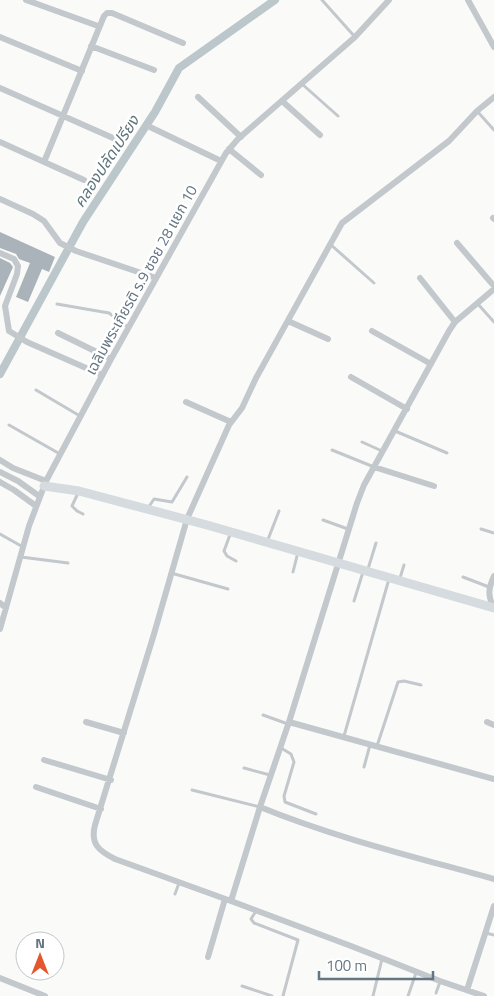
<svg xmlns="http://www.w3.org/2000/svg" width="494" height="996" font-family="'Titillium Web','Noto Sans Thai',sans-serif">
<rect width="100%" height="100%" fill="#fafaf8"/>
<g fill="none" stroke-linecap="round" stroke-linejoin="round">
<path stroke="#bbc7cb" stroke-width="8" d="M0,374l83,-152 72,-110 24,-44 96,-68"/>
</g>
<path fill="#aab3b9" d="M0,232l55,25 -6,15 -7,-3 -14,33 -12,-5 14,-34 -11,-4 -3,-5 -16,-6z
M0,258l10,5 3,4 -13,29z"/>
<g fill="none" stroke-linecap="round" stroke-linejoin="round">
<path stroke="#c3c8cc" stroke-width="3" d="M322,0l33,37
M302,84l36,32
M477,111l17,19
M330,244l44,39
M477,303l17,19
M57,304l52,9 19,14
M36,390l44,26
M9,425l51,29
M395,431l52,22
M362,442l20,9
M332,450l42,17
M78,493l-6,13 5,5 6,3
M148,508l6,-9 18,3 15,-25
M323,520l25,9
M481,529l13,4
M231,532l-7,19 3,5 9,5
M0,534l23,13
M267,542l12,-31
M21,557l47,6
M368,569l8,-26
M293,572l5,-20
M171,573l57,16
M463,577l26,10
M400,578l4,-13
M354,601l9,-29
M263,715l25,9
M344,736l45,-157
M377,746l21,-64 6,-1 17,4
M281,748l10,6 3,8 -10,34 1,6 31,12
M364,767l6,-22
M244,768l26,7
M192,790l68,17
M175,894l4,-11
M256,911l-5,8 3,4 44,17 -15,56
M486,933l8,2
M242,986l30,10
M436,993l4,-11
M373,996l9,-37
M408,996l8,-23"/>
<path stroke="#c3c8cc" stroke-width="6" d="M26,0l72,26
M468,0l26,47
M0,37l82,34
M91,46l63,24
M0,88l113,50
M198,97l43,40
M282,101l38,34
M150,127l71,34
M0,142l84,38
M229,149l32,26
M44,162l60,-146 3,-3h5l71,30
M0,199l33,15 11,7 16,22 16,8 80,27
M493,218l1,1
M457,243l37,43
M0,253l14,6 4,7 -1,8 -12,32 4,25 18,11 75,33
M420,278l35,44
M288,321l40,18
M372,331l59,33
M58,333l53,26
M351,377l56,32
M186,402l45,20
M0,460l13,8 33,13
M374,467l60,19
M0,472l18,9 21,15
M0,482l14,8 22,16
M0,603l6,5
M493,607c-5,-12 -5,-18 1,-31
M0,629l29,-103 17,-45 65,-122 115,-206 12,-14 117,-102 34,-37
M86,722l38,11
M289,722l205,57
M487,722l7,3
M44,760l67,20
M36,787l65,22
M260,807c76,31 155,50 234,72
M231,901l-116,-42c-16,-8 -25,-15 -20,-34l59,-191 33,-115 42,-94 13,-17 14,-30 86,-155 107,-82 28,-30 17,-14
M208,957l17,-58
M0,978l45,18
M467,990l27,-84
M484,996l-44,-15 -89,-35 -120,-45 29,-94 29,-85 68,-219 7,-18 85,-154 6,-9 39,-33"/>
<path stroke="#d6dbdf" stroke-width="9" d="M44,486l35,5 128,34 287,83"/>
</g>
<g text-anchor="middle" dominant-baseline="central" stroke-width="5" stroke-linejoin="round" paint-order="stroke">
<g font-size="15" fill="#657683" stroke="#fff">
<text transform="translate(141 280) rotate(-61)">เฉลิมพระเกียรติ ร.9 ซอย 28 แยก 10</text>
</g>
<g font-size="16" font-style="italic" fill="#60757c" stroke="#fff">
<text transform="translate(106 161) rotate(-57)">คลองปลัดเปรียง</text>
</g>
</g>
<g transform="translate(40 956)"><circle r="24" fill="#ffffff" stroke="#c1c8cd"/>
<path d="M0-4L9 19L0 12L-9 19Z" fill="#e4572e"/>
<text y="-8" font-size="14" font-weight="bold" text-anchor="middle" fill="#657683">N</text>
</g>
<path d="M319 971v8h114v-8" fill="none" stroke="#657683" stroke-width="2.5"/>
<text x="326" y="971" font-size="15" fill="#657683" stroke="#ffffff" stroke-width="4" paint-order="stroke">100 m</text>
</svg>
